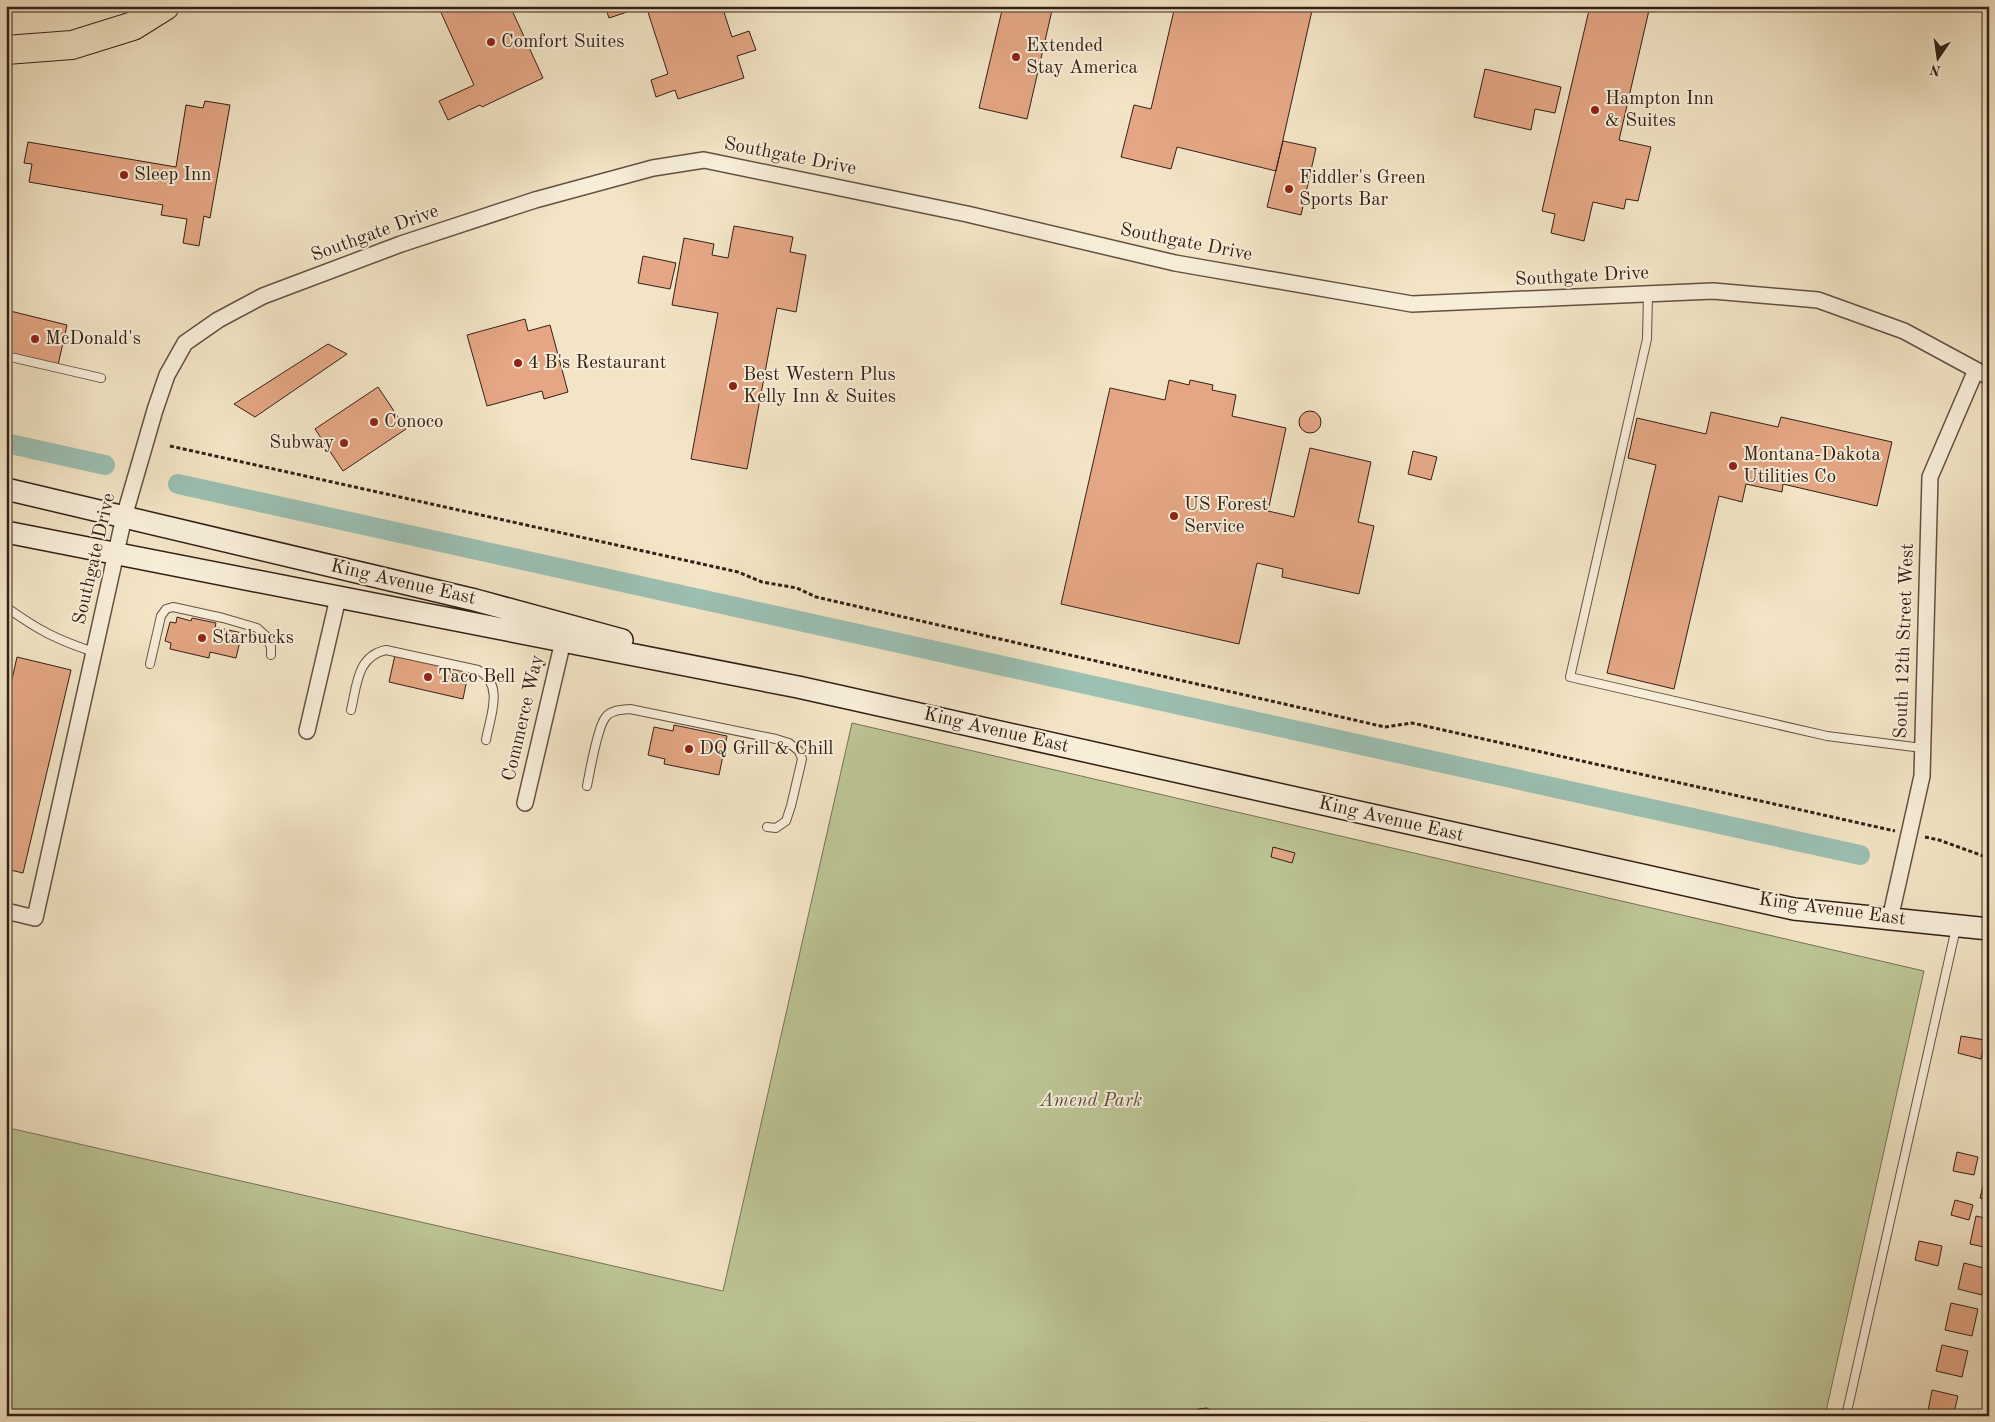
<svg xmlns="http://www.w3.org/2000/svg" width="1995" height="1422" font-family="'Old Standard TT',serif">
<rect width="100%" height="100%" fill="#f2e4c5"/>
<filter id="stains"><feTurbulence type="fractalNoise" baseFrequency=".004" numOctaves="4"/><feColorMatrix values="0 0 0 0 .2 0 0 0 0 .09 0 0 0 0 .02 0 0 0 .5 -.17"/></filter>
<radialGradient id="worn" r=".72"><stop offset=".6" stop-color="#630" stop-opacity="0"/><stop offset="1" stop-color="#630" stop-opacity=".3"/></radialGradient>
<path fill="#bcc494" stroke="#787255" d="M852,723l1072,248 -99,445h-1819v-279l3,-9 714,163z"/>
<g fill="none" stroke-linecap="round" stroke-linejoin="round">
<path stroke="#9bbfb1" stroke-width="20" d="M6,443l99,22
M178,484l1682,371"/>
</g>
<path fill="#e4a684" stroke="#332016" d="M438,6h72l33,72 -61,29 -2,-2 -32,15 -9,-19 35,-16z
M605,6h40l-36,12z
M646,6h76l10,31 17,-6 7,19 -19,6 7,22 -66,21 -3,-9 -19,7 -5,-17 17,-6z
M1003,6h50l-26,113 -48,-11z
M1175,6h138l-37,165 -99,-24 -6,22 -50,-12 13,-52 17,4z
M1590,6h60l-31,134 32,7 -13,54 -12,-2 -2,10 -31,-7 -9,39 -33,-8 4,-19 -13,-3z
M1485,69l76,18 -6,26 -20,-4 -4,21 -57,-13z
M205,101l25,4 -20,113 -6,-2 -5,30 -16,-3 4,-24 -26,-4 2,-10 -134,-23 3,-18 -8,-1 4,-21 148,25 10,-62 17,3z
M1283,141l33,7 -15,67 -34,-8z
M734,226l59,11 -3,15 16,3 -10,57 -19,-4 -30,161 -56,-10 27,-146 -46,-8 12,-67 30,6 -2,11 16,3z
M643,256l33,7 -6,26 -32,-6z
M6,310l61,15 -9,40 -52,-12z
M525,319l3,12 22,-6 18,67 -24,7 -2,-8 -55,15 -20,-71z
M328,344l19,10 -92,63 -21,-13z
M1169,380l20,5 1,-5 23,5 -1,5 24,5 -4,21 54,12 -18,83 26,6 16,-69 61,14 -13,60 16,4 -15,68 -77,-17 1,-8 -26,-6 -18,81 -178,-40 49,-216 55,12z
M378,387l28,42 -63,42 -28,-42z
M1299 422a11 11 0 1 1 22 0a11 11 0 1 1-22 0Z
M1711,412l67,15 3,-10 111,25 -15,64 -94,-22 -1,8 -36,-8 -4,18 -23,-6 -45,193 -67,-16 49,-208 -28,-7 9,-40 69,16z
M1413,451l24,6 -6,23 -23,-6z
M177,617l14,4 1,-3 24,5 -1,4 27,6 -6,25 -26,-6 -1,6 -39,-9 1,-6 -6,-2 5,-19 6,1z
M395,655l67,16 -1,6 6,2 -4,20 -74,-17z
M17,657l54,13 -48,203 -17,-4v-163z
M674,725l53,11 -8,39 -55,-11 1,-5 -17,-4 6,-28 19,4z
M1273,847l22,6 -3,10 -21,-6z
M1961,1036l24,4 -4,19 -23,-6z
M1957,1152l21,5 -4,18 -21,-4z
M1987,1171h2v29l-9,-2z
M1955,1200l18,5 -4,15 -18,-5z
M1976,1216l13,3v29l-19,-4z
M1919,1241l23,5 -4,20 -23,-6z
M1964,1263l24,6 -6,26 -24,-6z
M1951,1303l27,6 -6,27 -27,-6z
M1942,1345l26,6 -6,26 -26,-6z
M1932,1390l26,6 -5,20h-26z
M1207,1408l10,8h-20l1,-7z
M1895,1411l20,5h-21z"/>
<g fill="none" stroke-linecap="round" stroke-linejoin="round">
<g stroke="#635142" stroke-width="10">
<path id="lane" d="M1648,294l-1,45 -77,338 257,59 95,12
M6,356l95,22
M6,607c32,23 51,33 88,45
M150,664l11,-48 5,-7 7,-2 50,11 34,10 9,8 5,11v8
M351,710c6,-25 6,-54 35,-60l92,20c27,14 12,47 8,70
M587,786c3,-15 10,-57 18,-68 5,-8 16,-8 25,-9l146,30 13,4 10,8 3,8 -11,47 -5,15 -10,7 -9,-1
M1846,1416l110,-488"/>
</g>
<g stroke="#635142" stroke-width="18">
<path id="street" d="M307,731l31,-133
M525,803l38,-162
M6,911l29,7 89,-401 31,-107 12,-35 18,-32 33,-23 45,-24 138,-52 134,-44 118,-32 51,-8 263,54 208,49 237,41 301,-13 105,9 86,31 85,46
M1890,919l32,-143 8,-299 46,-107"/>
</g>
<g stroke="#332016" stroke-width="24">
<path id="secondary" d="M6,489l469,111 147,40
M6,532l792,155 996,222 195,20"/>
</g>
<g stroke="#332016" stroke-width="30">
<path id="highway" d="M6,50l66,-5 61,-19 32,-20"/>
</g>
<path stroke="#332016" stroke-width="3" stroke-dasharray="4 2.5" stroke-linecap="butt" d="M170,446l568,126 24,10 35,6 19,9 569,130 27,-4 483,108
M1925,837l14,3 50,18"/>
<use href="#lane" stroke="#f7edd9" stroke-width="8"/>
<use href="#street" stroke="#f7edd9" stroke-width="15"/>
<use href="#secondary" stroke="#f7edd9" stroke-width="21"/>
<use href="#highway" stroke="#f2e4c5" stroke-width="28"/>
</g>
<g fill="#8f2418" stroke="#f7edd9" stroke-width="2">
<circle cx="491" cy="42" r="5"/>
<circle cx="1016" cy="57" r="5"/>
<circle cx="1595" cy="110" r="5"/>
<circle cx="124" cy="175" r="5"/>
<circle cx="1289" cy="189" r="5"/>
<circle cx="35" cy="339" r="5"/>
<circle cx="518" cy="363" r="5"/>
<circle cx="733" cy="386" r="5"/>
<circle cx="374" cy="422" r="5"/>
<circle cx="344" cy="443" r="5"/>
<circle cx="1733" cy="466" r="5"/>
<circle cx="1174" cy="516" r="5"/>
<circle cx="202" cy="638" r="5"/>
<circle cx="428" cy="677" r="5"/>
<circle cx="689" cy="749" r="5"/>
</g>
<g text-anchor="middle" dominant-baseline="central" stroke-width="4" stroke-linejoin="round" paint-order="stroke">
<g font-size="19" fill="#332016" stroke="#f7edd9" text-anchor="start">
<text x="501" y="42">Comfort Suites</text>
<text x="1026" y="46">Extended<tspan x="1026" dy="22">Stay America</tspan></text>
<text x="1605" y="99">Hampton Inn<tspan x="1605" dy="22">&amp; Suites</tspan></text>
<text x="134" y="175">Sleep Inn</text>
<text x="1299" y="178">Fiddler's Green<tspan x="1299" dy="22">Sports Bar</tspan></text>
<text x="45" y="339">McDonald's</text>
<text x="528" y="363">4 B's Restaurant</text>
<text x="743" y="375">Best Western Plus<tspan x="743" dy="22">Kelly Inn &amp; Suites</tspan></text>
<text x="384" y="422">Conoco</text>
<text x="334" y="443" text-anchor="end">Subway</text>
<text x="1743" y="455">Montana-Dakota<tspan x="1743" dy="22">Utilities Co</tspan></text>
<text x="1184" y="505">US Forest<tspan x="1184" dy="22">Service</tspan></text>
<text x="212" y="638">Starbucks</text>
<text x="438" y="677">Taco Bell</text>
<text x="699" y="749">DQ Grill &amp; Chill</text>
</g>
<g font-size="19" fill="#332016" stroke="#f7edd9">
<text transform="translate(790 157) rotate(11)">Southgate Drive</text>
<text transform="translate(375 234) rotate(-20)">Southgate Drive</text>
<text transform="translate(1186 243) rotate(11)">Southgate Drive</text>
<text transform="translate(1582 277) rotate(-3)">Southgate Drive</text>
<text transform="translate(95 559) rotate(-77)">Southgate Drive</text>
<text transform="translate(403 583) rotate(13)">King Avenue East</text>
<text transform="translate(1905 641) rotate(-88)">South 12th Street West</text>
<text transform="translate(524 718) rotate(-77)">Commerce Way</text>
<text transform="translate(996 731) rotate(13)">King Avenue East</text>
<text transform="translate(1391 820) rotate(13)">King Avenue East</text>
<text transform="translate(1832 910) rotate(8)">King Avenue East</text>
</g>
<g font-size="19" font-style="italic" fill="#5c513c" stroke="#f7edd9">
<text x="1091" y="1101">Amend Park</text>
</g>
</g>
<rect width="1995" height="1422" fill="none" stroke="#f2e4c5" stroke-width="25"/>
<rect x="8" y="8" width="1980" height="1407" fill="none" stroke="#332016" stroke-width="2.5"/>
<rect x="12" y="12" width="1970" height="1397" fill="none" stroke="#332016"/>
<g transform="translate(1938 58) rotate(193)" stroke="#f7edd9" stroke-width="4" paint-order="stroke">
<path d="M0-4L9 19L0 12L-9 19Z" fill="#332016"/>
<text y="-8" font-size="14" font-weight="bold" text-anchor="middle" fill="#332016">N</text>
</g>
<rect width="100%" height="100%" filter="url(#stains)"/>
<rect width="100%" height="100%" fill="url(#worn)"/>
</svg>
